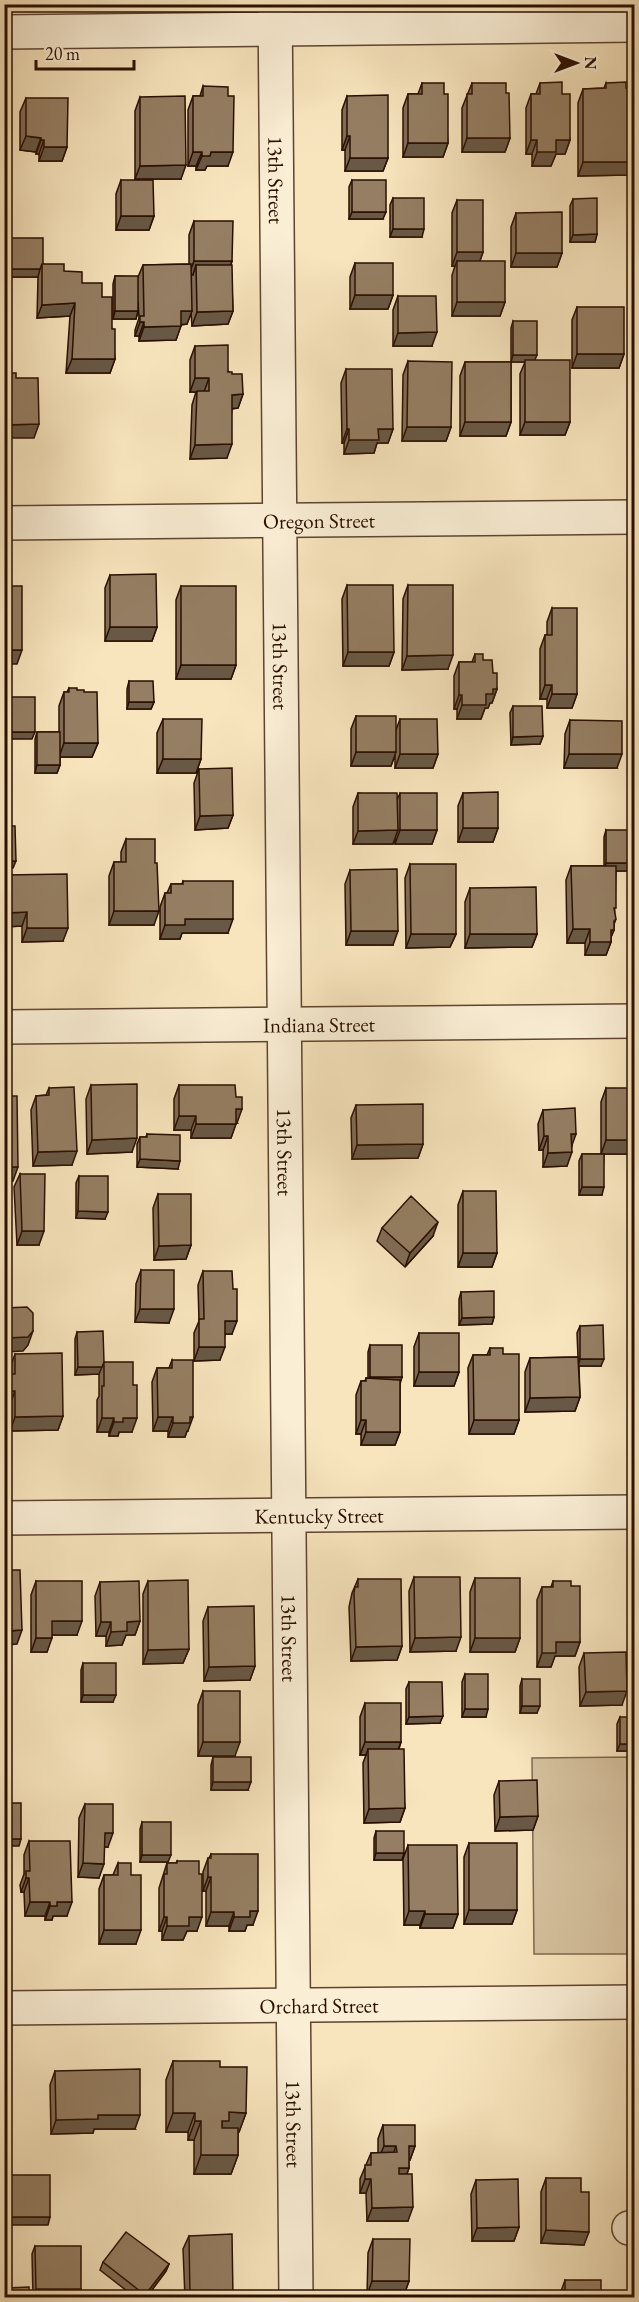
<svg xmlns="http://www.w3.org/2000/svg" width="639" height="2302" font-family="'EB Garamond',serif">
<rect width="100%" height="100%" fill="#f8e5be"/>
<filter id="stains"><feTurbulence type="fractalNoise" baseFrequency=".00333" numOctaves="4"/><feColorMatrix values="0 0 0 0 .2 0 0 0 0 .09 0 0 0 0 .02 0 0 0 .5 -.17"/></filter>
<radialGradient id="worn" r=".72"><stop offset=".6" stop-color="#630" stop-opacity="0"/><stop offset="1" stop-color="#630" stop-opacity=".3"/></radialGradient>
<path fill="#d5c19e" stroke="#80684f" stroke-width="1.5" d="M634,1757v197h-100l-2,-196z"/>
<g fill="none" stroke-linecap="round" stroke-linejoin="round">
<g stroke="#5e4430" stroke-width="36">
<g id="minor">
<path id="s1" d="M275,4l21,2294"/>
<path d="M4,32l630,-7"/>
<path id="s2" d="M4,523l630,-6"/>
<path id="s3" d="M4,1027l630,-6"/>
<path id="s4" d="M4,1518l630,-6"/>
<path id="s5" d="M4,2008l630,-6"/>
<path d="M629,2228h5"/>
</g>
</g>
<use href="#minor" stroke="#faeed5" stroke-width="33"/>
</g>
<path fill="#806c55" stroke="#2a0f00" stroke-width="1.5" d="M422,83l22,11 4,49 -5,14h-40v-49l5,-14h10z
M472,83l38,55 -5,14h-43v-44z
M540,83l22,11 8,46 -5,14h-9l-5,12h-19v-12h-6v-46l5,-14h5z
M606,83l22,92 -50,1v-73l5,-14 21,-1z
M203,86l25,80h-21l-2,4h-9v-4h-8v-56l5,-14h7z
M347,96l41,62 -5,13h-38v-21h-3v-40z
M140,97l41,82h-46v-68z
M26,98l41,49 -5,14h-23v-7h-3v-2l-16,-2v-38z
M121,180l33,36 -5,14h-33v-36z
M352,180l31,39h-34v-32z
M393,198l29,39h-32v-32z
M573,199l24,35 -2,8h-25v-36z
M457,200l26,52 -3,9 25,41 -5,14h-48v-41l3,-9h-3v-53z
M516,213l46,40 -5,14h-46v-40z
M194,221l38,40 -1,4 2,46 -5,13 -36,2 -1,-13 -4,11 -6,1 -5,15 -37,1v-5h-4v-6l4,-12 -1,-16v9l-2,8h-23v-35l2,-8 23,1 5,-12 46,-1v-29z
M10,238l33,26 21,7 38,26 10,32 3,30 -5,14h-44l4,-57 -33,2 1,-41h-31v-32z
M355,263l38,32 -5,14h-38v-32z
M398,296l34,50h-39v-36z
M577,307l47,47 -5,14h-47v-48z
M513,321l57,101 -5,13h-45v-61l5,-12h-14v60l-5,14h-46v-60l5,-14h46v-34z
M195,346l37,28 11,20 -5,14 -6,1 -5,49 -37,1 2,-54 4,-13h-6v-32z
M408,361l43,66 -5,14h-44l1,-66z
M346,369l47,60 -5,14h-11l-3,10 -30,1v-11h-2l-1,-60z
M110,575l47,52 -5,14h-47v-53z
M347,585l47,67 -5,14h-46l-1,-67z
M408,585l40,84 -46,1 1,-71z
M181,586l55,79 -5,14h-55v-79z
M552,608l25,86 -5,14h-25v-9h-7v-50l5,-14h2v-13z
M475,654l8,6 10,13 4,16 -5,14h-2l-2,5h-3l-4,11h-24v-10h-3v-33l5,-14h13z
M129,681l25,21 -3,7h-24v-20z
M69,688l29,55 -6,14h-32v8l-3,8h-22v-34l2,-7h22v-26l5,-14h3z
M513,706l30,30 -3,8 -29,1 -1,-32z
M356,716l40,14 4,-11 38,35 -5,14h-38v-13l-4,11h-40v-37z
M163,719l38,40 -5,14h-39v-40z
M570,720l47,48h-53l1,-34z
M199,769l34,46 -5,13 -33,2 -1,-47z
M358,793l39,7 3,-7 37,37 -5,14h-37v-6l-2,6h-40v-37z
M463,793l35,35 -5,14h-35v-36z
M606,830l23,41h-13l-2,59 -3,7v5l-5,13h-21v-12h-18l-1,-63 5,-14h33v-29z
M126,839l28,86h-45v-49l5,-14h7v-10z
M410,864l46,70 -6,13 -44,1 -1,-70z
M350,870l43,75h-47l-1,-61z
M5,875l58,66 -41,1v-16l-18,1z
M183,881l45,52h-46l-2,6h-20v-32l5,-14h2l4,-9h11z
M470,888l67,46 -5,13 -67,1v-46z
M91,1085l41,67 -45,2 -1,-55z
M179,1085l58,38h-1l-5,15h-40v-8h-17v-31z
M49,1088l23,77 -39,1 -2,-56 5,-14 10,-1z
M606,1088l28,66h-30l-2,41h-23v-34l3,-7h19v-52z
M356,1105l67,39 -5,14 -66,1 -1,-41z
M543,1110l29,36 -5,20 -24,1v-17h-4l-1,-26z
M147,1134l31,35 -41,-2v-23l3,-7h6z
M20,1174l19,71h-22l-3,-58z
M79,1176l26,43 -29,-1v-35z
M463,1191l34,62 -5,14h-34v-62z
M158,1194l33,51 -5,14 -32,1 -1,-52z
M382,1228l51,8 -28,31 -28,-26z
M141,1270l28,53 -34,-1 1,-38z
M203,1271l29,63h-7l-5,26 -26,1v-28l5,-12 -1,-36z
M461,1292l33,25 -2,7 -33,1v-26z
M580,1326l21,40h-22l1,31 -5,14 -50,1v-40l5,-14 48,-1 -1,-24z
M77,1332l27,30 28,70h-13l-1,4h-9v-4h-12v-32l2,-4v-22l-24,1v-36z
M419,1333l40,39 -5,14h-40v-39z
M370,1345l32,32 -2,5v50l-5,13h-34v-11h-5v-39l5,-14h4l1,-3h2v-26z
M490,1348l13,6 16,66 -5,14h-45l-1,-66 5,-13h14z
M15,1354l48,62 -5,14 -48,1v-26h-6v-27l2,-4h4v-6z
M172,1360l16,71h-1l-2,6h-17v-6h-15l-1,-49 5,-14h12z
M414,1577l42,74 -46,1 -1,-61z
M475,1578l45,60 -5,14h-45v-60z
M358,1579l44,67 -5,14 -46,1 -2,-54 3,-14z
M36,1581l41,54h-25l-5,17h-16v-57z
M148,1581l41,68 -6,14 -40,1v-70z
M553,1581l18,5 9,56 -5,14h-20l-4,11h-14v-67l5,-13h9z
M100,1582l40,39 -5,14h-9l-4,10 -16,1v-10h-10l-1,-40z
M208,1607l47,59 -5,14 -46,1 -1,-60z
M584,1653l38,52 -42,1 -1,-39z
M83,1663l30,39h-32v-32z
M465,1674l21,43h-24v-35z
M522,1679l15,34h-17v-27z
M409,1682l31,41 -34,1v-35z
M203,1691l32,65h-37v-51z
M365,1703l36,39 -2,7 6,59 -5,14 -36,1 -1,-60 3,-8h-6v-38z
M620,1717l14,34h-17v-27z
M213,1757l35,33h-37v-25z
M499,1781l39,35 -5,14 -38,1 -1,-36z
M85,1804l23,43h-4l-5,31 -21,-1 1,-59z
M142,1822l26,40h-28v-33z
M376,1831l28,22 -2,7h-28v-22z
M29,1841l38,75h-14l-1,4h-7v-4h-20l-1,-24h-3l-1,-7 4,-11v-19z
M469,1843l48,67 -5,14h-48v-67z
M408,1845l50,69 -5,14h-33v-3h-16l-1,-66z
M211,1854l42,71h-6l-2,6h-16v-5h-23v-35h-3v-19l5,-14h1z
M177,1861l20,70h-10l-4,9h-21v-9h-3v-43l8,-25h9z
M118,1863l18,81h-37v-55l5,-14h9z
M173,2061l47,6 26,46 -7,19h-1v23l-7,19h-37v-34h-6v-8h-22v-52z
M55,2071l80,58h-41l-1,4 -42,1 -1,-49z
M383,2125l32,21 -5,14h-1v8l-2,6 1,47h-41l-1,-28h-6v-14l11,-26h7v-14z
M546,2178l35,14 3,53 -43,-2v-51z
M476,2180l43,47 -5,14h-42l-1,-47z
M189,2236l44,62h-48l-2,-49z
M373,2239l36,42 -5,14h-37l1,-42z
M35,2246l43,50 -45,1 -1,-43z
M103,2262l66,2 -3,7 -20,27h-10l-36,-28z
M565,2280l36,18h-41v-4z
M7,2288l22,10h-24z"/>
<path fill="#685845" stroke="#2a0f00" stroke-width="1.5" d="M26,136l15,2 -5,14 -16,-2z
M347,136h3l-5,14h-3z
M467,138h43l-5,14h-43z
M41,140h3l-5,14h-3z
M531,140h6l-5,14h-6z
M556,140h14l-5,14h-9l-5,12h-19l5,-14z
M408,143h40l-5,14h-40z
M44,147h23l-5,14h-23z
M193,152h9l-6,14h-8z
M211,152h22l-5,14h-21l-2,4h-9l6,-14z
M350,158h38l-5,13h-38z
M583,162h50l-5,13 -50,1z
M186,165l-5,14h-46l5,-13z
M4,201h4l-4,11z
M352,212h34l-3,7h-34z
M121,216h33l-5,14h-33z
M393,229h31l-2,8h-32z
M597,234l-2,8h-25l3,-7z
M457,252h26l-5,14 -21,-5 -2,5h-3z
M516,253h46l-5,14h-46z
M194,261h38l-5,14 -31,-10 -3,10 -4,-1z
M10,269h30l-2,8h-31z
M355,295h38l-5,14h-38z
M457,302h48l-5,14h-48z
M75,303l-5,13 -33,2 5,-13z
M115,311h23l-2,8h-23z
M181,311h11l-5,13 -11,1z
M233,311l-5,13 -36,2 5,-14z
M140,322h4l-5,14h-4z
M181,326l-5,14 -37,1 5,-14z
M437,332l-5,14h-39l5,-13z
M577,354h47l-5,14h-47z
M513,355h24l-3,7h-23z
M72,359h43l-5,14h-44z
M195,378h14l-5,14h-14z
M243,394l-5,14 -11,1 5,-14z
M465,422h46l-5,14h-46z
M525,422h45l-5,13h-45z
M39,424l-5,14h-30v-13z
M407,427h44l-5,14h-44z
M347,429h2l-5,14h-2z
M378,429h15l-5,14h-11l-3,10 -30,1 5,-14z
M232,444l-5,14 -37,1 5,-14z
M110,627h47l-5,14h-47z
M4,650h18l-5,14h-13z
M348,652h46l-5,14h-46z
M453,655l-5,14 -46,1 5,-14z
M181,665h55l-5,14h-55z
M545,685h7l-5,14h-7z
M493,689h4l-5,14h-2l-2,5h-3l-4,11h-24l5,-14 24,-11z
M552,694h25l-5,14h-25z
M459,695h3l-5,14h-3z
M129,702h25l-3,7h-24z
M5,732h30l-3,7h-28z
M543,736l-3,8 -29,1 2,-8z
M64,743h34l-6,14h-33z
M356,752h40l-5,14h-40z
M400,754h38l-5,14h-38z
M569,754h53l-5,14h-53z
M163,759h38l-5,14h-39z
M37,765h23l-3,8h-22z
M233,815l-5,13 -33,2 5,-14z
M463,828h35l-5,14h-35z
M398,830l-5,14h-40l5,-13z
M400,830h37l-5,14h-37z
M4,861h12l-3,7 -9,1z
M606,863h26l-3,8h-25z
M114,911h45l-5,14h-45z
M27,912l-5,14 -18,1v-10l2,-4z
M185,919h48l-5,14h-46l-2,6h-20l5,-14z
M616,919l-4,11h2l-5,12h2l-5,13h-21l5,-13z
M27,928h41l-5,13 -41,1z
M573,929h17l-5,14h-18z
M351,931h47l-5,14h-47z
M411,934h45l-6,13 -44,1z
M470,934h67l-5,13 -67,1z
M236,1109h6l-5,14h-6z
M179,1116h17l-5,14h-17z
M196,1124h40l-5,14h-40z
M571,1134h5l-5,14z
M544,1136h4l-5,14h-4z
M137,1138l-5,14 -45,2 5,-14z
M606,1140h28v14h-33z
M423,1144l-5,14 -66,1 5,-14z
M77,1151l-5,14 -39,1 5,-14z
M572,1152l-5,14 -24,1 5,-14z
M140,1159l40,2 -2,8 -41,-2z
M4,1167h14l-5,14h-9z
M582,1187h22l-2,8h-23z
M78,1211l30,1 -3,7 -29,-1z
M438,1222l-5,14 -28,31 5,-14z
M22,1231h22l-5,14h-22z
M191,1245l-5,14 -32,1 5,-14z
M463,1253h34l-5,14h-34z
M140,1309h34l-5,14 -34,-1z
M494,1317l-2,7 -33,1 3,-7z
M225,1321h12l-5,13h-12z
M33,1331l-5,14 -5,6 -19,1 3,-14z
M199,1347h26l-5,13 -26,1z
M580,1359h24l-3,7h-23z
M78,1367h24l-3,7 -24,1z
M419,1372h40l-5,14h-40z
M370,1377h32l-2,7h-32z
M6,1391h9l-5,14h-6v-10z
M580,1397l-5,14 -50,1 5,-14z
M63,1416l-5,14 -48,1 5,-14z
M158,1417h15l-5,14h-15z
M190,1417h3l-5,14h-1l-2,6h-17l5,-14z
M102,1418h12l-5,14h-12z
M123,1418h14l-5,14h-13l-1,4h-9l5,-14z
M361,1420h5l-5,14h-5z
M474,1420h45l-5,14h-45z
M366,1432h34l-5,13h-34z
M52,1621h30l-5,14h-30z
M140,1621l-5,14h-9l-4,10 -16,1 5,-14 16,-10z
M101,1622h10l-5,14h-10z
M22,1630l-5,14 -11,1 -2,4v-10l4,-8z
M461,1637l-5,14 -46,1 5,-14z
M36,1638h16l-5,14h-16z
M475,1638h45l-5,14h-45z
M556,1642h24l-5,14h-20l-4,11h-14l5,-14z
M402,1646l-5,14 -46,1 5,-14z
M189,1649l-6,14 -40,1 5,-14z
M255,1666l-5,14 -46,1 5,-14z
M627,1691l-5,14 -42,1 6,-14z
M83,1695h33l-3,7h-32z
M522,1706h18l-3,7h-17z
M465,1709h23l-2,8h-24z
M443,1716l-3,7 -34,1 3,-7z
M203,1742h37l-5,14h-37z
M365,1742h36l-5,13 -28,-6 -2,6h-6z
M620,1744h14v7h-17z
M213,1782h38l-3,8h-37z
M405,1808l-5,14 -36,1 5,-14z
M538,1816l-5,14 -38,1 5,-14z
M105,1833h8l-5,14h-8z
M4,1839h17l-2,7h-15z
M376,1853h28l-2,7h-28z
M142,1855h29l-3,7h-28z
M83,1863l21,1 -5,14 -21,-1z
M208,1877h3l-5,14h-3z
M26,1878h3l-5,14h-3z
M30,1902h20l-5,14h-20z
M57,1902h15l-5,14h-14l-1,4h-7l5,-14z
M469,1910h48l-5,14h-48z
M250,1911h8l-5,14h-6l-2,6h-16l5,-14z
M409,1911h16l-5,14h-16z
M211,1912h23l-5,14h-23z
M425,1914h33l-5,14h-33z
M164,1917h3l-5,14h-3z
M189,1917h13l-5,14h-10l-4,9h-21l5,-14z
M104,1930h37l-5,14h-37z
M229,2112l17,1 -7,19h-14l-3,8v-19z
M173,2113h22l-7,19h-22z
M98,2115h42l-5,14h-41l-1,4 -42,1 5,-14z
M195,2121h6l-7,19h-6z
M384,2146h12l-5,14h-13z
M409,2146h6l-5,14h-6z
M201,2155h37l-7,19h-37z
M399,2168h10l-5,14h-10z
M365,2179h6l-5,14h-6z
M413,2207l-5,14h-41l5,-13z
M5,2217h45l-2,8h-44z
M519,2227l-5,14h-42l5,-13z
M546,2230l43,2 -5,13 -43,-2z
M169,2264l-3,7 -20,27h-2l1,-3z
M372,2281h37l-5,14h-37z
M36,2289h45l-3,7 -45,1z"/>
<path fill="#957e63" stroke="#2a0f00" stroke-width="1.5" d="M562,82v12h8v46h-14v12h-19v-12h-6v-46h9v-11z
M626,82v6h6l1,74h-50v-73l23,-1v-5z
M422,83h22v11h4v49h-40v-49h14z
M472,83h34v10h3l1,45h-43v-44h5z
M203,86l25,1v9h6l-1,56h-22l-1,4h-8v-4h-9v-56h10z
M388,95v63h-38v-22h-3v-40z
M185,96l1,69 -46,1v-69z
M26,98h42l-1,49h-23v-7h-3v-2l-15,-2z
M4,106h3l1,95h-4z
M121,180h32l1,36h-33z
M352,180h34v32h-34z
M393,198h31v31h-31z
M597,198v36l-24,1v-36z
M457,200h26v52h-26z
M562,212v41h-46v-40z
M194,221h39l-1,40h-38z
M10,238h33v26h-1l-2,5h-30z
M457,261h48v41h-48z
M355,263h38v32h-38z
M42,264h22v7l18,1v11h20v14h10v32h3v30h-43l3,-56 -33,2z
M191,264l1,47h-11v15l-37,1v-5h-4v-6h4l-1,-51z
M196,265h36l1,46 -36,1z
M115,276h23v35h-23z
M398,296h38l1,36 -39,1z
M577,307h47v47h-47z
M513,321h24v34h-24z
M228,345v27h4v2h10l1,20 -11,1v49l-37,1 2,-54h12v-13h-14v-32z
M525,360h45v62h-45z
M408,361l44,1 -1,65h-44z
M465,362h46v60h-46z
M346,369h46l1,60h-15l1,11h-30v-11h-2z
M4,373h12v5h22l1,46 -35,1z
M156,574l1,53h-47v-52z
M347,585h46l1,67h-46z
M408,585h45v70l-46,1z
M4,586h18v64h-18z
M181,586h55v79h-55z
M552,608h25v86h-25v-9h-7v-50h7z
M475,654h8v6h9l1,13h4v16h-4v5h-7v11h-24v-10h-3v-33h16z
M129,681h24l1,21h-25z
M69,688h8v2h7v2h13l1,51h-34v-51h5z
M5,697h30v35h-30z
M513,706h29l1,30 -30,1z
M356,716h40v36h-40z
M163,719h39l-1,40h-38z
M400,719h37l1,35h-38z
M570,720l52,1v33h-53z
M37,732h23v33h-23z
M232,768l1,47 -33,1 -1,-47z
M498,792v36h-35v-35z
M358,793h39l1,37 -40,1z
M400,793h37v37h-37z
M4,826h11l1,35h-12z
M606,830h26v33h-26z
M126,839h29v24h2l2,48h-45v-49h12z
M410,864h46v70h-45z
M571,866h45v42h-2l2,11 -2,2v9h-3v12h-21v-13h-17z
M397,869l1,62h-47l-1,-61z
M67,874l1,54h-41v-16l-21,1 -1,-38z
M183,881h50v38h-48v6h-20v-32h6v-9h12z
M536,887l1,47h-67v-46z
M137,1084v54l-45,2 -1,-55z
M179,1085h56l1,12h6v12h-6v15h-40v-8h-17z
M74,1087l3,64 -39,1 -2,-56 13,-1v-7z
M606,1088h28v52h-28z
M4,1096h13l1,71h-14z
M423,1104v40l-66,1 -1,-40z
M575,1108l1,26h-5l1,18 -24,1v-17h-4l-1,-26z
M147,1134l33,1v26l-40,-2v-22h7z
M582,1154h22v33h-22z
M20,1174h25l-1,57h-22z
M79,1176h29v36l-30,-1z
M463,1191h33l1,62h-34z
M158,1194h33v51l-32,1z
M411,1196l27,26 -28,31 -28,-25z
M141,1270h33v39h-34z
M203,1271h29l1,18h4v32h-12v26h-26v-28h5z
M494,1291v26l-32,1 -1,-26z
M27,1307l6,6v18l-5,6 -21,1v16h-3v-46z
M603,1325l1,34h-24v-33z
M103,1331l1,31 -2,5h-24l-1,-35z
M419,1333h40v39h-40z
M370,1345h32v32h-32z
M490,1348h13v6h16v66h-45l-1,-65h17z
M62,1353l1,63 -48,1v-26h-9v-17h9v-20z
M578,1357l2,40 -50,1v-40z
M172,1360h21v57h-3v6h-17v-6h-15l-1,-49h15z
M104,1362h29v23h4v33h-14v4h-9v-4h-12v-32h2z
M366,1378l34,2v52h-34v-12h-5v-39h5z
M4,1570h16l2,60 -14,1v9h-4z
M414,1577h46l1,60 -46,1z
M475,1578h45v60h-45z
M358,1579h43l1,67 -46,1 -2,-54 1,-6h3z
M188,1580l1,69 -41,1v-69z
M36,1581h46v40h-30v17h-16z
M139,1581l1,40 -13,1v9l-16,1v-10h-10l-1,-40z
M553,1581h18v5h9v56h-24v11h-14v-66h11z
M254,1606l1,60 -46,1 -1,-60z
M626,1652l1,39 -41,1 -2,-39z
M83,1663h33v32h-33z
M465,1674h23v35h-23z
M522,1679h18v27h-18z
M409,1682h33l1,34 -34,1z
M203,1691h37v51h-37z
M365,1703h36v39h-36z
M620,1717h14v27h-14z
M368,1749h36l1,59 -36,1z
M213,1757h38v25h-38z
M537,1780l1,36 -38,1 -1,-36z
M4,1803h17v36h-17z
M85,1804h28v29h-8l-1,31 -21,-1z
M142,1822h29v33h-29z
M376,1831h28v22h-28z
M29,1841h41l2,61h-15v4h-7v-4h-20l-1,-24h-3v-7h4z
M469,1843h48v67h-48z
M408,1845h49l1,69h-33v-3h-16z
M211,1854h47v57h-8v6h-16v-5h-23v-35h-3v-19h3z
M177,1861h22v13h3v43h-13v9h-22v-9h-3v-43h3v-11h10z
M118,1863h13v12h10v55h-37v-55h14z
M173,2061h47v6h27l-1,46 -17,-1v9h-7v7h16v27h-37v-34h-6v-8h-22z
M140,2069v46h-42v4l-42,1 -1,-49z
M383,2125h32v21h-6v22h-10v6h13l1,33 -41,1 -1,-29h-6v-14h6v-12l26,-1 -1,-6h-12z
M5,2175h45v42h-45z
M546,2178h35v14h8v40l-43,-2z
M518,2179l1,48 -42,1 -1,-48z
M126,2232l43,32 -24,31 -42,-33z
M232,2234l1,64h-43l-1,-62z
M373,2239h37l-1,42h-37z
M35,2246h46v43h-45z
M565,2280h36v18h-36z
M29,2287v11h-21l-1,-10z"/>
<g text-anchor="middle" dominant-baseline="central" stroke-width="6" stroke-linejoin="round" paint-order="stroke">
<g font-size="21" fill="#2a0f00" stroke="#faeed5">
<text stroke="none"><textPath href="#s1" startOffset="176">13th Street</textPath></text>
<text stroke="none"><textPath href="#s2" startOffset="315">Oregon Street</textPath></text>
<text stroke="none"><textPath href="#s1" startOffset="662">13th Street</textPath></text>
<text stroke="none"><textPath href="#s3" startOffset="315">Indiana Street</textPath></text>
<text stroke="none"><textPath href="#s1" startOffset="1148">13th Street</textPath></text>
<text stroke="none"><textPath href="#s4" startOffset="315">Kentucky Street</textPath></text>
<text stroke="none"><textPath href="#s1" startOffset="1634">13th Street</textPath></text>
<text stroke="none"><textPath href="#s5" startOffset="315">Orchard Street</textPath></text>
<text stroke="none"><textPath href="#s1" startOffset="2120">13th Street</textPath></text>
</g>
</g>
<rect width="639" height="2302" fill="none" stroke="#f8e5be" stroke-width="24"/>
<rect x="6" y="6" width="627" height="2290" fill="none" stroke="#2a0f00" stroke-width="3"/>
<rect x="12" y="12" width="615" height="2278" fill="none" stroke="#2a0f00" stroke-width="1.5"/>
<g transform="translate(576 63) rotate(90)" stroke="#faeed5" stroke-width="4.5" paint-order="stroke">
<path d="M0-4.5L10 22L0 15L-10 22Z" fill="#2a0f00"/>
<text y="-9" font-size="16" font-weight="bold" text-anchor="middle" fill="#2a0f00">N</text>
</g>
<path d="M36 60v9h98v-9" fill="none" stroke="#2a0f00" stroke-width="3"/>
<text x="45" y="60" font-size="18" fill="#2a0f00" stroke="#faeed5" stroke-width="4.5" paint-order="stroke">20 m</text>
<rect width="100%" height="100%" filter="url(#stains)"/>
<rect width="100%" height="100%" fill="url(#worn)"/>
</svg>
